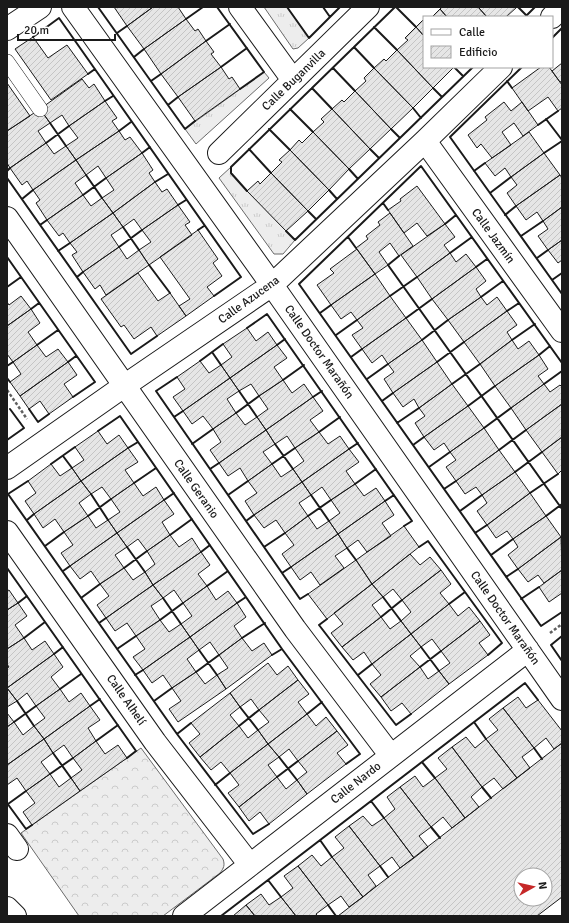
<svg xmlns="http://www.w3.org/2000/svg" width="569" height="923" font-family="Signika,sans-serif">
<defs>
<pattern id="grass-tufts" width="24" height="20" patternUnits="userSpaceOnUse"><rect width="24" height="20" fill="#ededed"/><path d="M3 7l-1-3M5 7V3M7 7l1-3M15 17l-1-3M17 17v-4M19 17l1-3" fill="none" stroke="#cbcbcb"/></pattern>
<pattern id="forest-crowns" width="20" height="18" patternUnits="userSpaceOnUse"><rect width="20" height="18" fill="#ededed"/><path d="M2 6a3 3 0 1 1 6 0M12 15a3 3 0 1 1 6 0" fill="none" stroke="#cbcbcb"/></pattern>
<pattern id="building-hatch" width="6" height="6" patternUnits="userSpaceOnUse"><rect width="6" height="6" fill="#e6e6e6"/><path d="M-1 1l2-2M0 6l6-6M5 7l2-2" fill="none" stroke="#c5c5c5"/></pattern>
</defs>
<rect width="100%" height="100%" fill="#fff"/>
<path fill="url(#grass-tufts)" stroke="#6a6a6a" d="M264,7h23l22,31 -11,10 -5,1z
M264,72l5,6 -73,66 -11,-15z
M231,167v7l64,66 -12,14h-9l-55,-76z"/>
<path fill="url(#forest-crowns)" stroke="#6a6a6a" d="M141,748l82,111c2,6 1,9 -3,14l-57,43h-84l-58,-83z"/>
<path fill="url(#building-hatch)" stroke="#1a1a1a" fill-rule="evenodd" d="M114,7h39l-26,19z
M153,7h25l8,12 -42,30 -17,-23z
M442,7h36l9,10h-40l-7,-8z
M478,7h39l-11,10h-19z
M440,9l7,8h-15z
M186,19l9,12 3,-2 8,12 -45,33 -17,-25z
M424,19v17l-8,-9z
M416,27l8,9v31h30l-21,21 -36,-38 11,-10 -3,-2z
M33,37l15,21 19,-13 21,29 -37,26 -36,-51z
M206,41l8,11 -3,2 10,13 -43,30 -17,-23z
M397,50l36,38 -20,20 -39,-40 10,-9 2,2z
M562,63v18l-2,1 -8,-11z
M221,67l8,12 3,-2 8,12 -45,32 -17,-24z
M541,67h8l13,18v23l-4,3 -10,-14 -20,14 -16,-23z
M374,68l39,40 -22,21 -36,-38 11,-10 -2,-3z
M82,79l7,9 5,-4 11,17 -36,25 -7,-11 -12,8 -10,-14z
M7,83l23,33 -23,15z
M355,91l36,38 -21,20 -38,-40 10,-9 2,2z
M105,101l12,17 -5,3 7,10 -43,29 -10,-14 12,-8 -9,-12z
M504,102l7,9 11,-9 16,23 -15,11 -9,-13 -12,9 9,13 -19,13 -11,-14 -4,4 -9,-13 19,-15 -2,-3z
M40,109l10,14 -12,8 8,12 -36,25 -3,-5v-32z
M332,109l38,40 -21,20 -36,-37 11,-10 -3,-3z
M119,131l6,9 5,-3 12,16 -36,25 -8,-12 -12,9 -10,-15z
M313,132l36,37 -20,21 -39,-40 9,-10 3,3z
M529,132l15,21 -33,24 -6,-9 -10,8 -10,-13z
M46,143l8,11 12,-8 10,14 -43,30 -6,-9 -5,4 -12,-17z
M290,150l39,40 -21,21 -37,-38 11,-11 -3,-2z
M142,153l11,17 -4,3 6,9 -42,31 -11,-15 12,-8 -8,-12z
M544,153l16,22 -44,31 -9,-13 10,-8 -6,-8z
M76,160l10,15 -11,8 8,12 -36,25 -11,-17 4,-3 -7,-10z
M271,173l37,38 -22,20 -39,-40 11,-10 2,3z
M560,175l2,3v29l-19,14 -6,-9 -11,8 -10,-14z
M155,182l7,10 5,-3 11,16 -36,25 -8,-11 -11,8 -10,-14z
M417,186l28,38 -18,12 -10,-13 -13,10 -16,-23 13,-9 -1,-2z
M83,195l8,11 11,-8 11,15 -43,30 -7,-10 -4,3 -12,-16z
M178,205l12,17 -5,3 7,10 -43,30 -10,-15 12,-8 -9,-12z
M562,207v33l-14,10 -10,-14 10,-7 -5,-8z
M113,213l10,14 -12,8 8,12 -36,25 -11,-17 5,-3 -7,-9z
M390,213l23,33 -14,10 -9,-13 -11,9 9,13 -13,9 -19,-26 12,-9 -2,-3 14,-11 -2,-3z
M445,224l10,13 -11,8 6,8 -33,24 -16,-22z
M198,230l20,29 -5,4 9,13 -15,11 7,9 -28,20 -7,-10 11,-7 -30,-42z
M562,240v20l-4,3 -10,-13z
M119,247l8,12 12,-9 10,15 -43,30 -6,-10 -5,4 -12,-17z
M357,249l18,25 -44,31 -14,-20 17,-12 -4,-4z
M450,253l6,9 10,-8 10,13 -44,32 -15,-22z
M476,267l10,14 -10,8 5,8 -33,23 -16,-21z
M138,273l20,28 12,-8 16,23 -29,20 -6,-9 -17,12 -10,-14 -3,2 -20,-28z
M375,274l15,22 -33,24 -6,-8 -10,7 -10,-14z
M21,296l10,13 -24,17v-24l2,3z
M390,296l16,22 -44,31 -10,-14 11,-7 -6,-8z
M481,297l6,8 10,-8 10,14 -43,31 -16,-22z
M31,309l9,14 -12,9 9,13 -24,17 -6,-8v-28z
M507,311l10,14 -10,7 5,8 -32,24 -16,-22z
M406,318l16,22 -34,24 -6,-9 -10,8 -10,-14z
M247,328l9,13 12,-9 9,13 -47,33 -9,-13 11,-8 -9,-13z
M422,340l15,22 -44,31 -9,-14 10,-7 -6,-8z
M512,340l6,9 11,-8 10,14 -44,31 -15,-22z
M37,345l9,12 12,-8 10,13 -48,34 -10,-14 11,-8 -8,-12z
M277,345l10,13 -13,9 9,13 -24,16 -8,-12 -12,7 -9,-13z
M539,355l9,14 -10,7 6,8 -33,24 -16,-22z
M200,361l9,12 12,-8 9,13 -47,33 -10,-14 12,-8 -8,-12z
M68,362l9,13 -13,9 9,13 -24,17 -9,-13 -11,8 -9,-13z
M437,362l15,22 -33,24 -5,-9 -11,8 -10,-14z
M230,378l9,13 -12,8 9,14 -23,16 -10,-13 -11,8 -9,-13z
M283,380l9,13 12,-9 9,13 -47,33 -9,-13 11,-8 -9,-13z
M452,384l16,22 -44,31 -9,-14 10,-7 -6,-8z
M544,384l6,8 10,-7 2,2v17l-36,26 -15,-22z
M313,397l10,14 -13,9 9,12 -24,16 -8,-12 -12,8 -9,-14z
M562,404v33l-20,15 -16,-22z
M468,406l16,22 -34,24 -6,-9 -10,7 -10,-13z
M236,413l9,12 12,-8 9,13 -47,33 -9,-13 11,-8 -8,-13z
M484,428l15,22 -43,31 -10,-14 10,-7 -6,-8z
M266,430l9,14 -12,8 9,12 -24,17 -8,-13 -12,8 -9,-13z
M98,431l9,13 12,-9 9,13 -47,33 -9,-13 12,-8 -9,-13z
M319,432l9,12 12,-8 9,13 -47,33 -9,-13 11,-8 -9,-13z
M562,437v33l-4,4 -16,-22z
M128,448l10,14 -13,8 9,13 -23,16 -9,-12 -11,7 -10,-13z
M349,449l10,13 -13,9 9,13 -24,16 -9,-13 -11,8 -9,-13z
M499,450l16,22 -33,23 -6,-8 -11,7 -9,-13z
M51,464l9,12 12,-8 9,13 -47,33 -9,-13 11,-8 -8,-12z
M272,464l9,13 12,-8 9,13 -48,33 -9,-14 12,-8 -9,-12z
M515,472l15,21 -43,32 -10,-14 10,-8 -5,-8z
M81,481l10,13 -12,9 9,13 -24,16 -9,-13 -12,9 -9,-14z
M302,482l9,13 -12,8 9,13 -23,17 -9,-13 -12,8 -10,-13z
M134,483l9,13 13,-9 8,13 -47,33 -9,-13 12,-8 -9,-13z
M355,484l9,12 12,-8 9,13 -47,33 -9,-13 11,-8 -9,-13z
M530,493l16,23 -33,23 -6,-8 -11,7 -9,-13z
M164,500l10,14 -12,8 8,13 -23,16 -9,-12 -11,8 -10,-14z
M385,501l9,14 -12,8 9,13 -24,16 -9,-12 -11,8 -9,-14z
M88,516l8,12 12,-8 9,13 -47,33 -9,-13 12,-8 -9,-13z
M308,516l9,13 12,-8 9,13 -47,33 -9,-13 12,-9 -9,-12z
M546,516l15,21 -43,32 -10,-14 10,-8 -5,-8z
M404,526l15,21 -47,37 -16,-24z
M117,533l10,14 -12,8 9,13 -24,16 -9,-13 -11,8 -10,-13z
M338,534l9,14 -12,8 9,12 -24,17 -9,-13 -11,8 -9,-13z
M170,535l9,12 13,-9 9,14 -48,33 -8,-13 10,-8 -8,-13z
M561,537l1,33 -18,13 -6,-8 -10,7 -10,-13z
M201,552l9,13 -12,9 9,12 -24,17 -9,-13 -11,8 -10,-13z
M410,554l10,11 10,-8 11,13 -39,30 -9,-11 -10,8 -11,-13z
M356,560l16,24 -45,35 -19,-25z
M124,568l9,12 12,-8 8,13 -47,33 -9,-13 12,-9 -9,-12z
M441,570l10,14 -11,9 9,11 -38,30 -10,-13 10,-9 -9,-12z
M562,570v23l-13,9 -10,-15z
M372,584l11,13 -11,8 9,12 -39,30 -11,-14 12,-9 -9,-11z
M153,585l10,13 -12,8 9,14 -24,16 -9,-13 -12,8 -9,-13z
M207,586l9,14 12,-9 9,12 -47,34 -9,-13 11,-8 -9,-13z
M9,590l9,13 -11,7v-19z
M18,603l9,13 -12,9 9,13 -17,11v-39z
M237,603l9,14 -12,9 8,12 -23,17 -9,-13 -11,8 -9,-13z
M449,604l9,12 11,-9 11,14 -39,30 -9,-12 -11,8 -10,-13z
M381,617l9,12 11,-8 10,13 -39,30 -8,-12 -11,8 -11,-13z
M160,620l9,12 12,-8 9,13 -47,33 -10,-13 12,-8 -9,-13z
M480,621l10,14 -11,8 9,12 -39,29 -10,-13 11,-8 -9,-12z
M411,634l10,13 -11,9 10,11 -39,30 -11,-13 11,-9 -9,-11z
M190,637l9,13 -12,9 9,13 -24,16 -9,-13 -11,8 -9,-13z
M24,638l8,12 13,-9 9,13 -47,34v-20l2,-1 -2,-3v-15z
M242,638l10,13 12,-8 8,12 -46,34 -9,-14 11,-7 -9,-13z
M54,654l9,13 -12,10 9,12 -24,17 -9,-13 -10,8 -10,-13z
M268,663l9,12 11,-9 10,14 -39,30 -8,-11 -11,8 -10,-14z
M420,667l8,12 11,-8 10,13 -38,30 -9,-11 -11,8 -10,-14z
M196,672l9,12 12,-9 9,14 -48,33 -9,-13 12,-8 -9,-13z
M298,680l11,14 -11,8 9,12 -39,30 -10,-14 11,-8 -10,-12z
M7,688l10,13 -10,6z
M60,689l9,13 12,-9 9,13 -46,33 -10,-13 11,-8 -9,-12z
M230,693l10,14 -10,8 9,11 -39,31 -11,-14 11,-9 -9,-11z
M518,697l8,11 12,-8 24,31v12l-8,6 -8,-11 -12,10 -31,-40z
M90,706l10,14 -12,8 8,13 -23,17 -9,-13 -11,8 -9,-14z
M503,708l31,40 -12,9 8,11 -13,10 -31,-39 12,-9 -9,-11z
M7,713l7,9 -7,5z
M307,714l9,12 10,-9 11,14 -39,30 -9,-12 -10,8 -11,-13z
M14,722l9,13 11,-9 10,13 -37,26v-38z
M239,726l9,12 10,-8 10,14 -38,29 -9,-11 -10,8 -11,-13z
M337,731l11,14 -11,8 9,11 -39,30 -10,-14 10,-8 -9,-11z
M466,737l9,11 11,-9 31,39 -14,11 -9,-11 -12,9 -30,-40z
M44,739l9,14 -12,9 9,12 -24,17 -9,-13 -10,7v-20z
M96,741l9,13 13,-9 9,13 -47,33 -9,-13 11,-8 -9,-12z
M562,743v154l-4,3 -21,16h-199zM521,875h24v24h-24z
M268,744l11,13 -11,8 9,12 -38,30 -11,-14 11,-8 -9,-12z
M452,747l30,40 -11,10 8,10 -14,11 -30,-40 12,-9 -9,-11z
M50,774l9,13 12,-9 9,13 -48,34 -9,-13 12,-9 -9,-12z
M415,776l8,11 12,-9 30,40 -13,10 -9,-11 -12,10 -31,-40z
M277,777l9,12 11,-9 10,14 -38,30 -9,-12 -11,9 -10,-14z
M400,787l31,40 -12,9 9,11 -14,11 -30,-40 11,-9 -8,-12z
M363,816l9,10 12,-8 30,40 -14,10 -8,-11 -12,9 -31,-40z
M349,826l31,40 -12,9 8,11 -13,11 -31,-40 12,-9 -9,-11z
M312,855l9,11 11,-9 31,40 -14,10 -8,-11 -13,9 -30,-39z
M298,866l30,39 -12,9 2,2h-22l-15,-19 12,-9 -9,-12z
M261,894l8,11 12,-8 15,19h-41l-9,-11z
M246,905l9,11h-22z"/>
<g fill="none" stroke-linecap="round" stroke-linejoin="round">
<g stroke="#1a1a1a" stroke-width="16">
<path id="service" d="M7,62l33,47"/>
</g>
<g stroke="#1a1a1a" stroke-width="24">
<path id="minor" d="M73,7l199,278 290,414
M240,7l53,73
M552,17l10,-10
M7,29l33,-22
M425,141l137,190
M219,153l149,-146
M7,218l288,411 96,127
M7,468l117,-82 148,-101 153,-144 76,-74
M7,532l148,210 95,123
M7,835l10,14
M184,916l344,-266"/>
</g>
<g stroke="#1a1a1a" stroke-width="24">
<path id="tertiary" d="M7,908l8,8"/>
</g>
<path stroke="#5f5f5f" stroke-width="2.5" stroke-dasharray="3 2" stroke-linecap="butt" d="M7,390l20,29
M550,633l12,-9"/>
<use href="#service" stroke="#fff" stroke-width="15"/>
<use href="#minor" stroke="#fff" stroke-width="22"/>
<use href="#tertiary" stroke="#fff" stroke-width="22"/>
<path stroke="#1a1a1a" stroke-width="2" d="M98,7l87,122 10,-8
M217,7l47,65 -24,17
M287,7l22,31 31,-31
M323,7l7,10
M396,7l20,20
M518,7l8,8
M525,17l10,-10
M186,19l17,-12
M374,27l23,23
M117,33l10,-7
M33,37l26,-19 182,259 -27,19
M552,38l10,-10
M206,41l24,-17
M354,47l20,21
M134,57l10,-8
M221,67l26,-19
M454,67l9,9
M522,67l-72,70 112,157
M333,68l22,23
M88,74l7,-5
M151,81l10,-7
M507,81l5,7
M312,88l20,21
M433,88l9,9
M105,101l8,-5
M168,105l10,-8
M413,108l8,10
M290,109l23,23
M546,119l16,21
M50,123l16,23
M538,125l20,-14
M269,129l21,21
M391,129l9,9
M119,131l12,-9
M46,143l23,-17
M249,149l22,24
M370,149l9,9
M142,153l8,-6
M544,153l18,-12
M349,169l9,10
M7,171l3,-3
M474,171l11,-8
M86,175l16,23
M7,178l124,176 26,-18
M155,182l13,-8
M329,190l8,9
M247,191l-16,-18v-6l164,-160
M490,193l21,-16
M83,195l23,-17
M22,199l11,-9
M383,203l5,7
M178,205l8,-5
M308,211l8,8
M505,215l11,-9
M445,224l11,-9
M40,225l7,-5
M123,227l16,23
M198,230l6,-4
M286,231l9,9 178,-173
M521,236l22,-15
M348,237l8,11
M119,247l23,-17
M58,251l12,-8
M450,253l22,-16
M399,256l-11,9 174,244
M7,257l88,125 -22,15
M537,258l11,-8
M149,265l21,28
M476,267l11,-8
M77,277l6,-5
M552,280l10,-7
M7,287l14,-10
M390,296l27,-19
M481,297l22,-16
M31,309l8,-6
M507,311l12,-8
M320,313l11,-8
M406,318l26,-19
M247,328l20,-14 145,207 -8,5
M336,335l21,-15
M422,340l26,-20
M512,340l23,-16
M37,345l21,-15
M277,345l8,-6
M212,352l9,13
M539,355l11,-9
M351,357l11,-8
M200,361l23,-17
M68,362l8,-6
M437,362l27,-20
M562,363l-141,-197 -122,118 242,342 21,-14
M7,366l6,-4
M177,377l-21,14 144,208 8,-5
M7,378l3,4
M367,379l21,-15
M283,380l21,-15
M452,384l28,-20
M544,384l18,-13
M239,391l18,26
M313,397l9,-6
M382,401l11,-8
M468,406l27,-20
M29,409l9,13 11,-8
M236,413l23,-17
M174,417l9,-6
M397,423l22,-15
M484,428l27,-20
M98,431l22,-15 162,233 -10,6
M319,432l21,-15
M7,440l17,-12 -14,-19
M192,444l21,-15
M275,444l18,25
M413,445l11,-8
M128,448l10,-6
M349,449l9,-6
M499,450l27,-20
M63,456l9,12
M51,464l24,-17
M272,464l23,-16
M429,467l21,-15
M210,469l9,-6
M515,472l27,-20
M28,481l-20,13 169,240 76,100 16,-10
M134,483l22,-15
M355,484l21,-15
M444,489l12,-8
M530,493l28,-19
M91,494l17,26
M228,495l20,-14
M311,495l18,26
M164,500l10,-7
M385,501l9,-6
M460,511l22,-16
M88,516l23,-17
M308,516l23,-16
M546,516l16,-12
M27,520l7,-6
M246,521l8,-6
M475,533l12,-8
M170,535l22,-16
M45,546l19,-14
M127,547l18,25
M264,547l21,-14
M419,547l9,-6 74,102 -14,12
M347,548l9,12
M201,552l9,-7
M491,555l22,-16
M7,568l129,183 -9,7
M124,568l23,-17
M63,571l7,-5
M282,573l9,-6
M506,577l12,-8
M207,586l21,-15
M383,597l18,24
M81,598l19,-14
M163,598l18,26
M521,599l18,-12
M18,603l9,-7
M237,603l9,-6
M449,604l16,-12
M381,617l21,-17
M327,619l-8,6 77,100 15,-11
M160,620l23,-17
M99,623l7,-5
M562,636l-11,9 11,16
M24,638l21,-16
M242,638l23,-15
M421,647l18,24
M117,649l19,-13
M282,649l78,105 -14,10
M199,650l18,25
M54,654l9,-7
M420,667l21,-16
M196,672l23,-17
M135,675l8,-5
M358,675l14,-11
M60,689l21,-15
M17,701l17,25
M154,701l18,-13
M90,706l10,-7
M240,707l18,23
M307,714l15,-12
M14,722l22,-16
M474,722l12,17
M239,726l20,-16
M177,734l14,-11
M96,741l22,-16
M534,748l8,11
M53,753l18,25
M279,757l18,23
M422,762l13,16
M50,774l23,-16
M277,777l21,-16
M215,785l15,-12
M482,787l9,11
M371,801l13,17
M7,803l19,26 6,-4
M8,804l18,-13
M431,827l9,11
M320,840l12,17
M380,866l8,11
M268,880l13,17
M328,905l8,11
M221,916l304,-233 13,17"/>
</g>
<g text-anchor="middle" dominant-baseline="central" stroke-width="3" stroke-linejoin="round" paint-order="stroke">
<g font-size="12" fill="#1a1a1a" stroke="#fff">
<text transform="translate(294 80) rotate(-44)">Calle Buganvilla</text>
<text transform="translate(493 236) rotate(54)">Calle Jazmín</text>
<text transform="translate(249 300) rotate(-36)">Calle Azucena</text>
<text transform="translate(319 352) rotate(55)">Calle Doctor Marañón</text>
<text transform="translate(196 489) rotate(55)">Calle Geranio</text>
<text transform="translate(505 618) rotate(55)">Calle Doctor Marañón</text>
<text transform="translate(126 700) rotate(55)">Calle Alhelí</text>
<text transform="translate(356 783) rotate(-38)">Calle Nardo</text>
</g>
</g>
<rect width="569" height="923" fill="none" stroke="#1a1a1a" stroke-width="16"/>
<rect x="423" y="16" width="130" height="52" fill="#ffffff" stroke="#a3a3a3"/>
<rect x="431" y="29" width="20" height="6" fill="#ffffff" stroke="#a3a3a3"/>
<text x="459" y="36" font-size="12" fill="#1a1a1a">Calle</text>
<rect x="431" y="46" width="20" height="12" fill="url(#building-hatch)" stroke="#a3a3a3"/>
<text x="459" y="56" font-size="12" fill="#1a1a1a">Edificio</text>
<g transform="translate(533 887) rotate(82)"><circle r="19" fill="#ffffff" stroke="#a3a3a3"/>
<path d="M0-3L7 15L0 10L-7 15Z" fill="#c62828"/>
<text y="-6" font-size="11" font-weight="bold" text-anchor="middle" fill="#1a1a1a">N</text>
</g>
<path d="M18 34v6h97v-6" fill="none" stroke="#1a1a1a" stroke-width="2"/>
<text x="24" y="34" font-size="12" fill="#1a1a1a" stroke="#ffffff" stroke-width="3" paint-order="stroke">20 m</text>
</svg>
